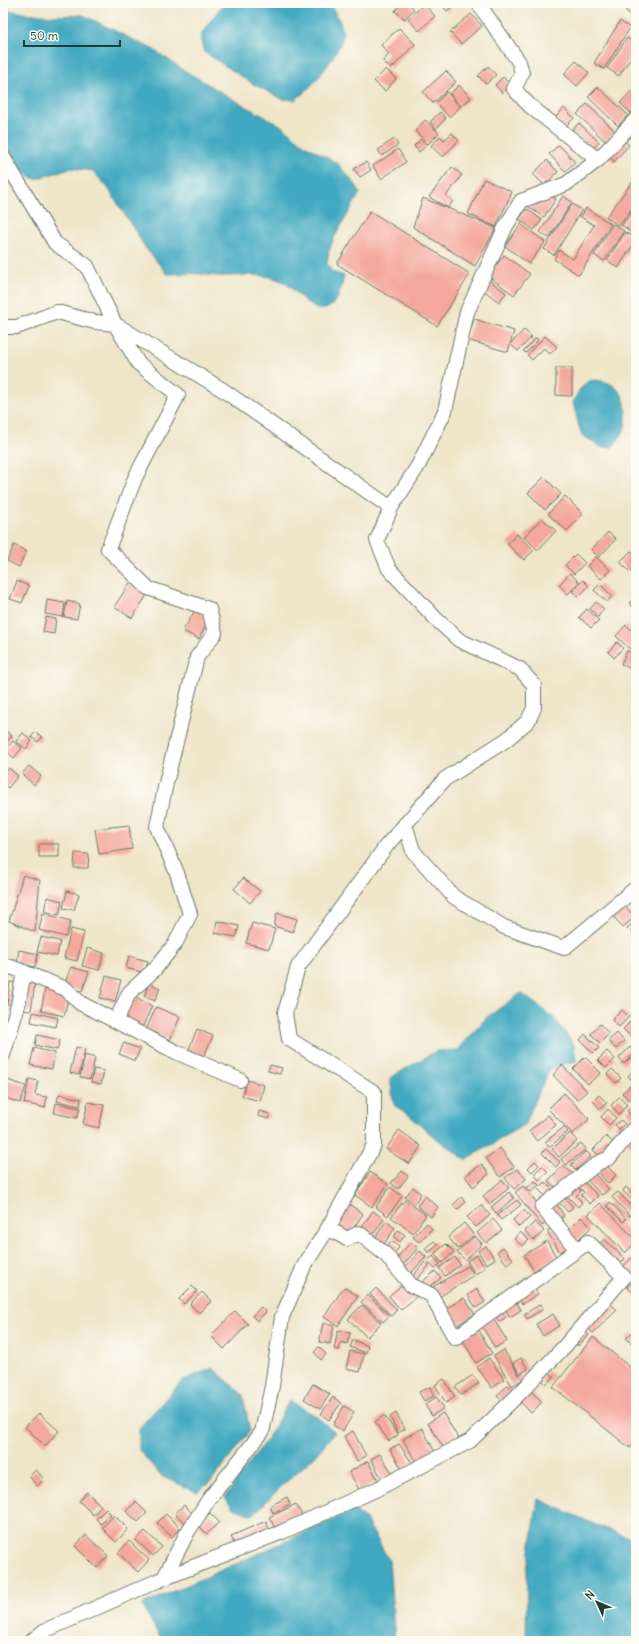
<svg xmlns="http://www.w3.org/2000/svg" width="639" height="1644" font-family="Delius,sans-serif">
<rect width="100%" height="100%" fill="#fdfcf7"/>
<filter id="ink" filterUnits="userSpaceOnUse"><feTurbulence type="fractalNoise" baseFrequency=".025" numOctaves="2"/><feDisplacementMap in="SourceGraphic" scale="8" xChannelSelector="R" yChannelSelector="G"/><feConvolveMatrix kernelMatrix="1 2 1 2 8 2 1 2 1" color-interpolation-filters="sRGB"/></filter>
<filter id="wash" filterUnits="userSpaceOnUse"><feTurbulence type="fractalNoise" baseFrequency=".012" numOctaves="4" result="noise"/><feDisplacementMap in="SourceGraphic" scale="16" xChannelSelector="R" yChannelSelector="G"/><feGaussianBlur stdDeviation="0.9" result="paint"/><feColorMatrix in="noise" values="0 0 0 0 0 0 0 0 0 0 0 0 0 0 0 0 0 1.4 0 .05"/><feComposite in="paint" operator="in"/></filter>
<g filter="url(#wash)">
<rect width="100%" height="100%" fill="#efe5c9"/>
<path fill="#40a8c0" stroke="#30727a" d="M224,3h103c10,9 17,23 15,36 -1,5 -4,10 -7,14 -10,18 -23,34 -40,47l-13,-1 -29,-15 -49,-32 -3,-10v-8z
M11,11l38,5 34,-1 71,35 28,19 56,33 42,23 25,20 32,18 19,22 4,8 -26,45 -5,13 -2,12 5,9 12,4c-3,13 -5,28 -19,33 -14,4 -30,-20 -40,-26 -19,-12 -45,-6 -66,-7 -6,0 -12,-1 -18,-2 -11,-1 -23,0 -34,0l-22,-27 -37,-59 -15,-17 -22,-3 -35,11 -6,-2 -8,-7 -19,-29v-127z
M593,380c27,0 37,21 32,46 -1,8 -8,15 -13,21l-10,1 -20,-13 -4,-12 -5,-20 6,-13 8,-8z
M521,993l32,24 21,28 2,16 -26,7 -25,56 -59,36 -33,-24 -24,-21 -15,-10 -4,-27 46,-27 22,-1 28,-32z
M213,1368l30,27 7,36 -38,50 -15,11 -36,-16 -22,-26v-22l44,-48z
M289,1401l24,13 22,18 -21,25 -29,26 -32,32 -20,-7 -8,-11 44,-61z
M538,1499l58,26 40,15v95l-2,6h-108l1,-72z
M354,1510l11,8 24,42 6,81h-233l-20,-36 100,-44z"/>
<g id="blocks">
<path fill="#f4a79c" d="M402,3h6l6,6 -9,10 -10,-8z
M439,3h17l-9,8z
M625,3h9l2,2 -1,16 -13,-15z
M424,4l11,12 -16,15 -11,-12z
M471,14l11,12 -21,18 -11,-12z
M620,21l10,7 -26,41 -10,-6z
M399,28l16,16 -24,25 -8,-8 6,-7 -8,-9z
M627,38l9,6v6l-17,26 -12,-8z
M576,61l13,12 -12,13 -13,-12z
M488,66l8,9 -10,9 -8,-8z
M386,69l10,10 -11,12 -11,-10z
M446,71l10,11 -23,21 -10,-11z
M503,77l8,8 -9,8 -7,-8z
M459,85l12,13 -10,8 -11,-12z
M598,87l30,28 -10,11 -30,-29z
M635,87l1,20 -5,6 -11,-10z
M447,92l13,15 -11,10 -13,-14z
M587,104l28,27 -10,10 -28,-27z
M564,108l10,10 -9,9 -10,-9z
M440,112l6,6 -10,11 -6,-7z
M425,120l14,13 -11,11 -13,-13z
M579,123l20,19 -7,8 -21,-19z
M452,133l7,7 -16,17 -12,-11 9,-10 4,4z
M394,139l4,6 -16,11 -4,-6z
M421,139l6,6 -8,7 -5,-6z
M622,139l7,6 -15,17 -7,-7z
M559,145l16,17 -10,9 -16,-17z
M398,149l8,13 -25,17 -8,-13z
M547,160l11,12 -14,13 -11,-11z
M366,162l5,8 -11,7 -6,-8z
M452,167l10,8 -16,21 7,5 -5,7 -19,-11z
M636,177v26l-17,23 -13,-9z
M484,179l28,13 -16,35 -28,-13z
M546,192l10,7 -12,18 -17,-11 5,-8 7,5z
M563,196l9,6 -23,36 -9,-6z
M423,198l73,30 -21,38 -62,-39z
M572,204l10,6 -28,45 -10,-6z
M636,206v30l-14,-11z
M586,208l25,16 -32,51 -25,-16 5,-9 14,9 21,-34 -13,-8z
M527,209l15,11 -8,10 -15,-11z
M370,211l100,63 -33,52 -100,-62z
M521,224l24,18 -16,22 -24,-18z
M613,224l11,7 -20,30 -10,-6z
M625,232l11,7v1l-18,28 -11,-8z
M504,255l26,19 -16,21 -26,-19z
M489,280l17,13 -7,9 -17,-13z
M474,319l40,12 -6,21 -41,-12z
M524,330l8,7 -14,14 -8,-7z
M545,336l12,11 -7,7 -6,-6 -12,12 -5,-5z
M536,338l2,2 -12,13 -3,-2z
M556,368h16v28l-16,-1z
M544,477l17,17 -16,16 -17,-17z
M565,496l18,18 -16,17 -19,-17z
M542,518l14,13 -18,19 -14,-13z
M608,532l8,7 -17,18 -8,-7z
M517,534l17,16 -10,10 -17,-16z
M14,545l12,6 -7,16 -12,-6z
M631,551l5,4v10l-6,7 -10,-10z
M576,554l9,9 -11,11 -9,-9z
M596,557l14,13 -9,9 -14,-13z
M570,573l9,9 -11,12 -9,-9z
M583,580l6,6 -11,11 -6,-6z
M17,581l12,5 -7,17 -12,-4z
M131,581l18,11 -17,26 -18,-11z
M600,584l12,12 -5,6 -13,-12z
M636,596v14l-7,-7z
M47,600l18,3 -2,14 -18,-3z
M67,601l13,3 -3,15 -13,-2z
M596,602l8,7 -6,8 -8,-8z
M587,609l12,11 -8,8 -12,-11z
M195,610l15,7 -11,22 -16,-8z
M46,617l10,2 -2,15 -11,-2z
M626,625l10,9v9l-6,6 -14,-13z
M617,642l6,6 -9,10 -6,-6z
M627,651l9,3v4l-5,11 -10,-5z
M5,730l7,6 -9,11v-15z
M36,732l6,5 -4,5 -7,-5z
M23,733l9,8 -6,8 -10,-8z
M13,741l9,7 -8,10 -9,-8z
M29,766l12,10 -7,9 -12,-11z
M9,768l9,8 -10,12 -5,-4v-8z
M129,825l3,24 -33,5 -4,-25z
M39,844h20v13h-20z
M75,853l14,1 -1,14h-14z
M23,875l17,5 -5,52 -26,-11z
M243,878l17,13 -10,12 -16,-14z
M67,891l12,3 -5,16 -11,-2z
M47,897l15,4 -3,14 -15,-4z
M622,903l13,14 -12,10 -13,-14z
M43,913l28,8 -5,16 -27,-7z
M277,913l20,6 -4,13 -19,-6z
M636,920v11l-3,3 -6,-6z
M217,921l22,5 -3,11 -21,-4z
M252,923l23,6 -6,20 -23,-6z
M71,929l13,3 -7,29 -13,-3z
M41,937l19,4 -3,15 -20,-4z
M87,948l17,5 -5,17 -17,-4z
M19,950l19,4 -3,13 -18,-4z
M129,956l19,5 -3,12 -19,-5z
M71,967l18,5 -7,19 -18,-5z
M106,976l15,4 -6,22 -15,-4z
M10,982l10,1 -4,22 -9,-1z
M24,982l11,1 -4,28 -11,-1z
M149,983l11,5 -5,13 -11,-5z
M45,989l24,5 -5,22 -23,-5z
M133,997l19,9 -10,22 -19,-9z
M156,1007l24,10 -10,23 -24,-10z
M622,1010l7,7 -10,10 -7,-7z
M33,1012l25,6 -2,9 -25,-5z
M636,1016v23l-2,1 -11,-11z
M600,1024l9,10 -9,9 -9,-9z
M197,1029l16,7 -9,20 -15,-7z
M617,1033l7,8 -8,8 -8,-8z
M585,1034l14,14 -6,5 -13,-13z
M37,1035l23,5 -3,10 -22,-5z
M124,1043l16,6 -5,12 -16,-7z
M76,1047l9,2 -6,26 -9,-2z
M630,1047l5,6 -11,11 -5,-6z
M34,1048l21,5 -3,16 -22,-4z
M607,1051l8,8 -9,9 -8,-8z
M85,1055l10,3 -5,21 -10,-2z
M585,1057l16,16 -13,11 -15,-15z
M270,1065l12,3 -2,6 -12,-3z
M562,1065l25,26 -10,9 -24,-25z
M94,1069l10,2 -3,13 -10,-2z
M612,1069l9,9 -5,5 -9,-9z
M632,1072l4,4 -1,7 -7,-7z
M4,1079l22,7 -6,17 -17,-6z
M29,1079l9,2 -3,14 12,2 -2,11 -21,-5z
M247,1080l17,5 -4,16 -18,-5z
M631,1085l5,5v4l-7,6 -7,-7z
M564,1093l25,26 -16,15 -25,-25z
M59,1094l22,5 -1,7 -23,-5z
M599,1095l8,8 -7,6 -7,-8z
M619,1097l8,8 -8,9 -8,-9z
M88,1102l16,3 -5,23 -16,-4z
M56,1103l24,5 -3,10 -23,-5z
M634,1104l2,2v9l-3,3 -6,-7z
M608,1109l8,9 -7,7 -8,-8z
M259,1111l11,3 -1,5 -11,-3z
M548,1115l8,10 -19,16 -8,-10z
M621,1120l4,4 -6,5 -4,-4z
M564,1127l4,5 -19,15 -4,-5z
M399,1130l22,16 -12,18 -23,-15z
M570,1133l7,8 -18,16 -7,-8z
M636,1133v16l-1,1 -8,-8z
M606,1136l10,9 -13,14 -10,-9z
M581,1143l5,6 -20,16 -5,-6z
M500,1148l14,19 -14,10 -14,-19z
M546,1149l14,13 -4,5 -14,-14z
M586,1151l5,5 -15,14 -5,-5z
M535,1161l4,4 -7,7 -4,-4z
M604,1163l12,12 -8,8 -12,-13z
M482,1164l7,10 -16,13 -8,-11z
M563,1165l11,10 -14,16 -12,-10z
M542,1166l6,6 -9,8 -5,-6z
M517,1169l9,10 -12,10 -9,-11z
M402,1171l6,5 -10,13 -7,-6z
M370,1172l18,12 -16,23 -17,-12z
M593,1172l16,17 -7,6 -16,-16z
M502,1180l7,8 -20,16 -6,-8z
M535,1181l4,4 -8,7 -4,-4z
M583,1181l15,15 -8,8 -9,-9 3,-3 -6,-6z
M545,1182l10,10 -7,7 -10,-10z
M575,1185l6,6 -5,5 6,6 -4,5 -12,-12z
M523,1186l27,33 -8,7 -27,-34z
M390,1187l12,9 -14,20 -12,-9z
M413,1187l8,7 -7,10 -9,-7z
M626,1187l10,10v7l-13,-13z
M509,1192l5,6 -18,15 -5,-6z
M618,1192l18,18 -6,6 -18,-19z
M425,1196l13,11 -7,10 -14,-11z
M563,1196l10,11 -5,5 -11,-12z
M461,1197l5,5 -9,8 -4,-5z
M405,1200l21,15 -13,18 -22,-16z
M517,1200l4,5 -20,15 -4,-5z
M556,1202l8,14 -9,5 -8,-14z
M610,1202l16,17 -3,3 -16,-16z
M600,1203l36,37v2l-11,11 -37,-38z
M349,1204l14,10 -15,22 -14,-10z
M481,1205l9,10 -14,12 -9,-10z
M524,1210l6,7 -11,10 -6,-7z
M373,1211l11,8 -11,16 -12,-7z
M581,1217l10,10 -14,14 -10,-10z
M493,1219l9,11 -16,13 -9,-10z
M386,1221l9,7 -11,16 -9,-6z
M535,1222l9,9 -10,9 -9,-9z
M427,1223l5,6 -13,13 -6,-5z
M464,1223l10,12 -16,14 -10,-12z
M554,1227l13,21 -7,4 -13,-21z
M398,1230l7,5 -5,7 -6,-5z
M520,1232l9,8 -7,6 -8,-7z
M475,1236l7,8 -17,16 -8,-8z
M604,1239l21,20 -7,7 -21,-19z
M391,1241l8,6 -5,8 -9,-6z
M434,1241l4,4 -10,8 -3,-5z
M547,1241l9,16 -22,14 -10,-16z
M411,1242l7,6 -15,17 -7,-6z
M446,1244l8,8 -12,11 -8,-9z
M486,1246l9,13 -9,5 -8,-13z
M503,1247l10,12 -6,5 -10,-12z
M420,1251l6,6 -16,17 -6,-6z
M477,1255l8,13 -10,6 -8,-13z
M433,1256l7,8 -5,5 -8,-8z
M455,1257l5,8 -15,11 -6,-8z
M631,1258l5,4v12l-3,4 -11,-10z
M425,1262l4,4 -14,15 -4,-3z
M468,1266l6,9 -35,22 -6,-10z
M435,1271l6,7 -14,11 -5,-7z
M636,1278v14l-2,2 -7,-7z
M405,1282l12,14 -16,14 -12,-14z
M192,1286l5,5 -13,13 -5,-5z
M533,1286l5,8 -16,10 -6,-8z
M344,1287l14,9 -20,30 -14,-9z
M376,1288l21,22 -6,6 -21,-22z
M477,1289l8,13 -9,6 -8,-13z
M202,1292l9,9 -12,12 -9,-9z
M368,1295l21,21 -6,6 -22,-20z
M464,1298l11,16 -21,13 -11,-17z
M515,1299l6,11 -11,7 -7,-11z
M541,1304l2,5 -16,10 -3,-5z
M611,1304l6,6 -24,23 -6,-6z
M362,1305l19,18 -14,14 -19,-18z
M261,1307l5,5 -9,9 -5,-5z
M501,1309l5,8 -7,5 -6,-9z
M235,1311l13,13 -24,25 -13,-13z
M553,1314l7,11 -17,11 -7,-12z
M493,1318l14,23 -12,7 -14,-23z
M323,1323l11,3 -4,18 -11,-2z
M477,1327l15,26 -16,10 -15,-26z
M338,1330l12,3 -3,11 -6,-2 -2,8 -5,-1z
M586,1332l3,3 -11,11 -3,-4z
M633,1332l3,3v9l-2,2 -8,-8z
M593,1337l43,35v69l-6,7 -77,-61z
M353,1340l15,6 -2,7 -16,-6z
M319,1347l7,7 -5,6 -7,-8z
M504,1350l18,30 -10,6 -18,-30z
M350,1351l14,3 -4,18 -14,-3z
M489,1358l15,21 -12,9 -15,-21z
M521,1358l7,11 -8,5 -7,-11z
M548,1371l6,6 -8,7 -5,-5z
M473,1375l6,8 -18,12 -6,-8z
M444,1379l11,18 -9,6 -11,-18z
M313,1384l17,10 -10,15 -16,-10z
M507,1385l6,5 -10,11 -6,-5z
M430,1387l4,9 -10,5 -5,-9z
M530,1390l12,12 -11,11 -12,-13z
M333,1397l8,6 -12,17 -8,-6z
M436,1397l8,11 -12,8 -7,-11z
M344,1406l10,6 -11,19 -10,-6z
M39,1413l20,18 -14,15 -20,-19z
M396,1413l9,16 -7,4 -8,-16z
M443,1413l17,28 -15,9 -17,-27z
M384,1415l14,20 -9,6 -14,-19z
M422,1428l13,24 -19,10 -13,-23z
M353,1431l13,25 -9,5 -13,-25z
M399,1444l13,19 -10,6 -12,-20z
M380,1454l12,19 -10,6 -11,-20z
M368,1461l10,19 -18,11 -11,-19z
M36,1470l8,9 -7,7 -8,-10z
M87,1492l14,14 -8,9 -14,-14z
M287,1497l3,7 -17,9 -3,-7z
M136,1502l11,11 -9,9 -12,-11z
M296,1504l7,13 -27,13 -7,-13z
M184,1505l9,9 -8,9 -10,-9z
M106,1509l5,5 -10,10 -5,-5z
M210,1513l9,9 -12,12 -9,-9z
M166,1514l14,14 -8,9 -15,-14z
M114,1515l14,14 -12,13 -14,-14z
M266,1521l5,12 -35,15 -5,-12z
M145,1531l17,16 -9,9 -17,-16z
M86,1535l22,21 -11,12 -22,-22z
M129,1541l20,19 -11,12 -20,-19z"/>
</g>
</g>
<g filter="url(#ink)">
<use href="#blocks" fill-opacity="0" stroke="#687868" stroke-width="1"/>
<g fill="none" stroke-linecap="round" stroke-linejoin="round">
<g stroke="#687868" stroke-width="16">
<path id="minor" d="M478,3l41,59 3,11 -8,16 16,17 68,54
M3,157l52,86 32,23 28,58 108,66 168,118
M3,327h14l40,-15 38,10 20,2 23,39 40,32 -43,83 -27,71 40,39 61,21 6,24 -18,24 -31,126 -9,44 20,46 13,41 -15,30 -20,25 -26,24 -13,28
M405,824l8,27 41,46 50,30 60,21 72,-60
M3,966l8,1 55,22 14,14 96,49 64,28
M3,1055l15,-50 6,-33
M577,1250l-35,-43 56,-44 11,-5 27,-32
M164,1578l23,-45 22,-34 53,-67 10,-46 10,-69 22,-51 24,-38 46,-83v-53l-85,-53 -4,-26 13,-46 89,-122 58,-66 61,-39 22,-19 6,-13v-23l-14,-16 -61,-29 -22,-20 -48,-51 -12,-29 14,-32 27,-42 27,-55 22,-99 38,-84 16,-27 45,-17 32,-24 38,-41
M32,1641l12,-10 113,-50 125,-49 93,-42 95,-49 47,-45 47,-49 60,-70 -36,-35 -133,96 -24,-43 -20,-10 -25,-30 -27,-22 -12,6 -19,-11"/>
</g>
<use href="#minor" stroke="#fff" stroke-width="14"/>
</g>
</g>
<rect width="639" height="1644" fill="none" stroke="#fdfcf7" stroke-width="16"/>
<g transform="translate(597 1602) rotate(314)" stroke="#fdfcf7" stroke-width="3" paint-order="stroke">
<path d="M0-3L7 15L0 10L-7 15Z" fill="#1f3d34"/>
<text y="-6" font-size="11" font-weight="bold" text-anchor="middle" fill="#1f3d34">N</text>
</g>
<path d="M24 40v6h96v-6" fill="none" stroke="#1f3d34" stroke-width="2"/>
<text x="30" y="40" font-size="12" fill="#1f3d34" stroke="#fdfcf7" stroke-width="3" paint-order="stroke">50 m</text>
</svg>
